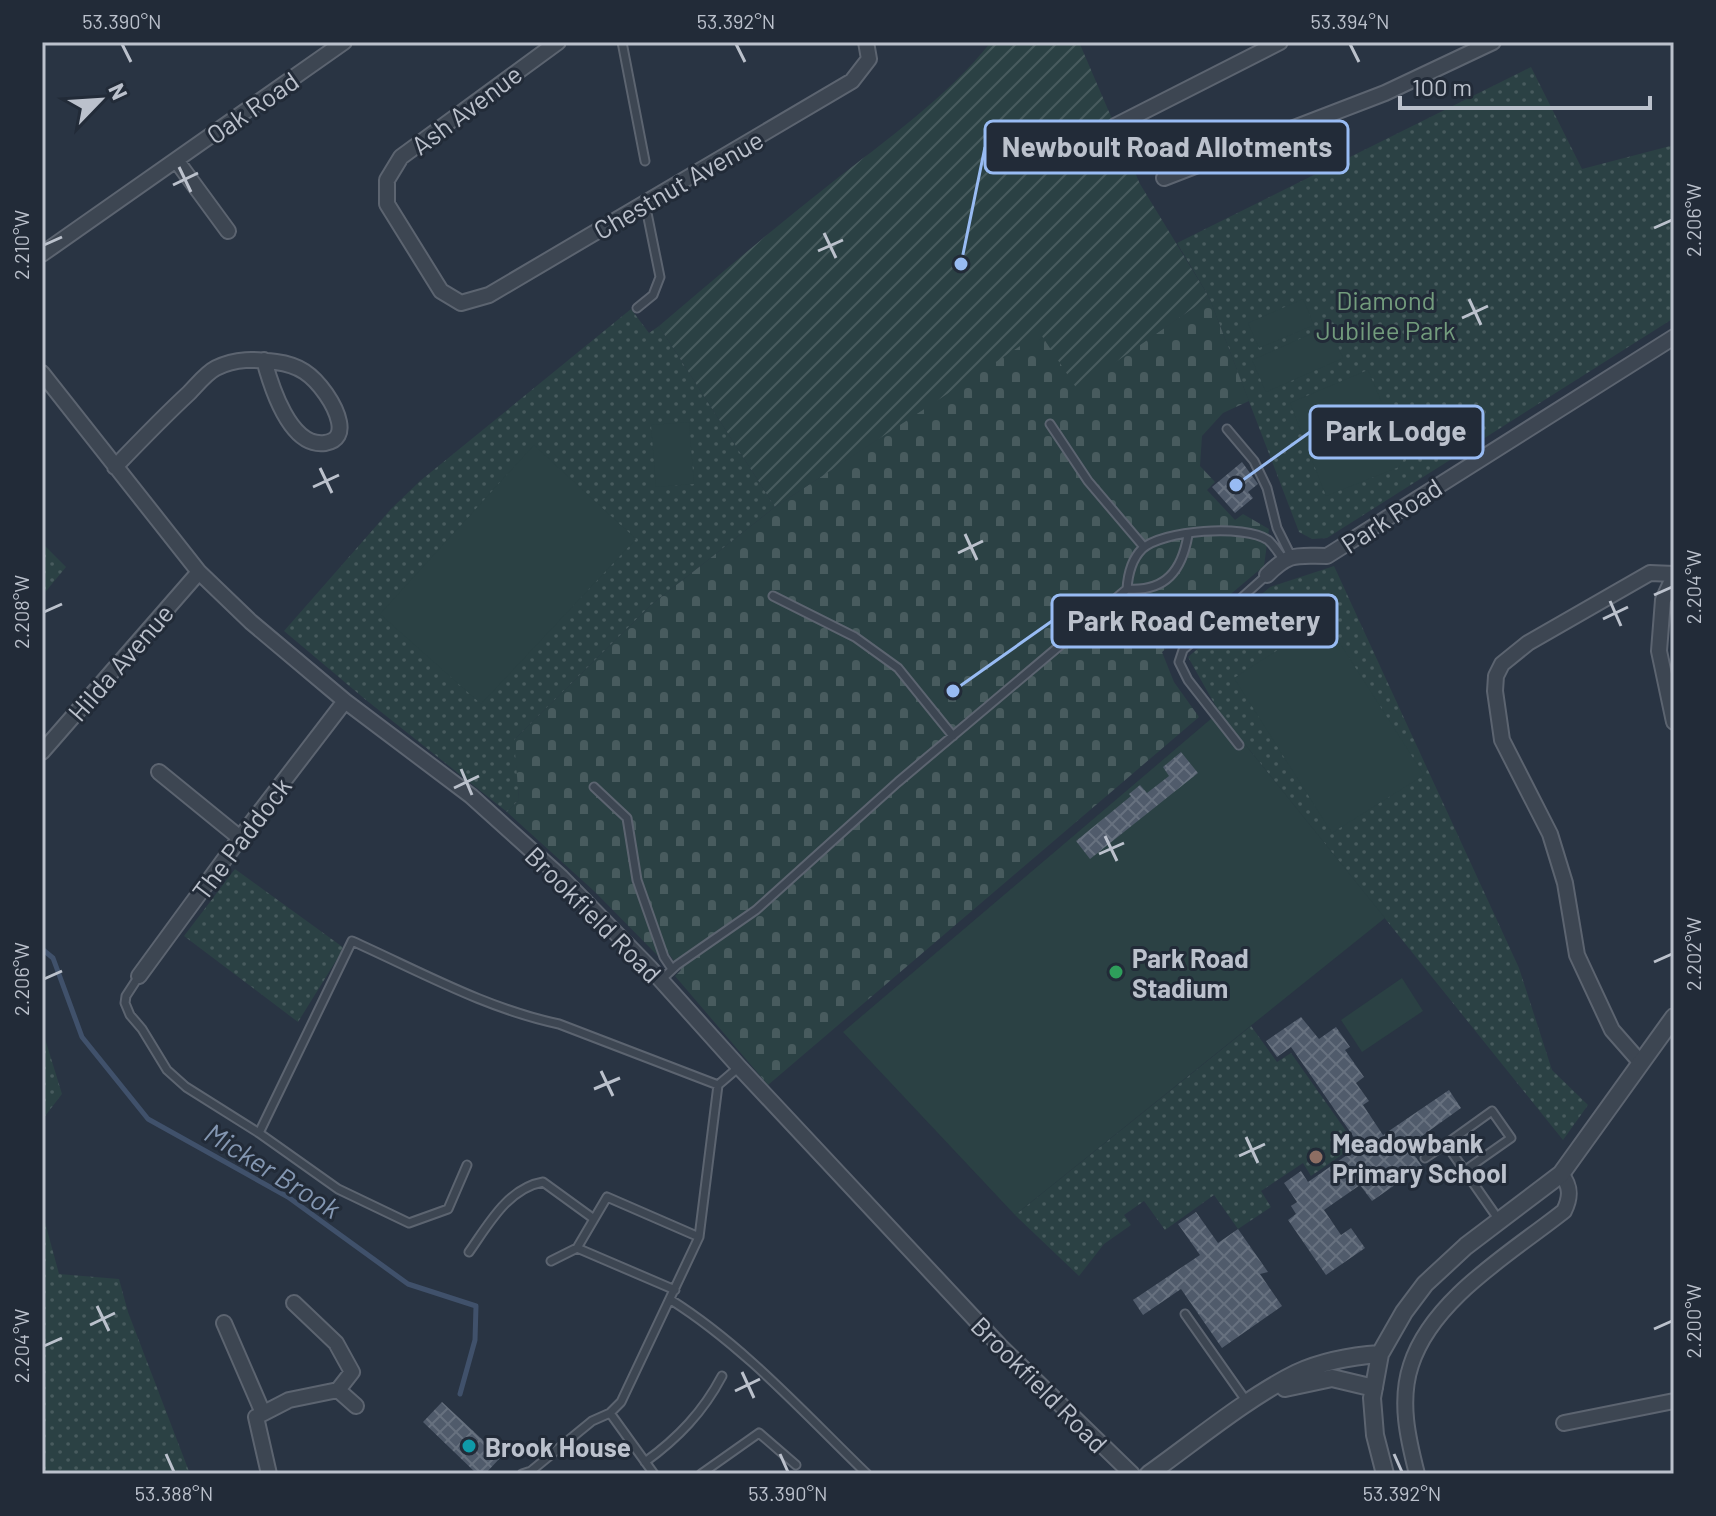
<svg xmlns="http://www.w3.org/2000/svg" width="1716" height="1516" font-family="Barlow,sans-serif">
<defs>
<pattern id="grass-dots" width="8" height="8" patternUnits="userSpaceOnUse" patternTransform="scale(2)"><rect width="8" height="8" fill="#2b4144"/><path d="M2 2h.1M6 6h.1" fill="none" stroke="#485b5e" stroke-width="1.8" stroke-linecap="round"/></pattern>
<pattern id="cemetery-stones" width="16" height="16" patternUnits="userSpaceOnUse" patternTransform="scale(2)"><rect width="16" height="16" fill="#2b4144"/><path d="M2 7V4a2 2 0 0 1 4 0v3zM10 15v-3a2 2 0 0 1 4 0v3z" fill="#485b5e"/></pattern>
<pattern id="garden-furrows" width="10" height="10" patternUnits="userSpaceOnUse" patternTransform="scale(2)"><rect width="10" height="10" fill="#2b4144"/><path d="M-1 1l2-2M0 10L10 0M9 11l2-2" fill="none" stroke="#485b5e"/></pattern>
<pattern id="building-cross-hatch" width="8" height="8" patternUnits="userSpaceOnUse" patternTransform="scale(2)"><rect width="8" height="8" fill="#505b6b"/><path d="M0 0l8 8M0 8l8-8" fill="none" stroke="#67717f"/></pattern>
</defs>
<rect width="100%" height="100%" fill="#293443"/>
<path fill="url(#grass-dots)" d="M1531,67l51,102 92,-24v173l-347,220 -15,1 -13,-7 -90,-235 -32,-54z
M631,309l18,24 10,-7 116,181 -124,98 -136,134 4,61 -12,12 -141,-112 -82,-69 107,-122 29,-28z
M42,543l24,24 -24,29z
M1334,566l185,402 33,102 36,35 -25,35 -344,-428 -31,-55 82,-70z
M235,869l109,79 -46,74 -114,-86z
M1251,1026l26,36 14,-9 65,92 -45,31 -8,-13 -42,28 10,16 -33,22 -24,-34 -49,35 -21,-29 -20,14 7,10 -27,19 -25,32 -64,-61z
M42,1029l20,65 -20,26z
M42,1211l17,63 60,5 9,33 62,162h-148z"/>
<path fill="url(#cemetery-stones)" d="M1209,297l40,104 -26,12 -21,23 -2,30 15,16 -8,8 28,30 8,-6 26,15 -5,37 -102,86 12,30 25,35 -431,368 -93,-109 6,-6 -13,-17 -7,6 -67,-68 -87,-79 12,-12 -5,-60 137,-135 124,-98 265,-175 37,56z"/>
<path fill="url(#garden-furrows)" d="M991,42h88l61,142 69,113 -132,92 -37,-56 -265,174 -116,-181c56,-48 113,-96 171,-142 56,-44 116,-86 161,-142z"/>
<path fill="#2b4144" d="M1303,299l11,26 -55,23 -11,-25z
M1329,326l14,32 -77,34 -14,-32z
M1368,370l37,87 -6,10 -73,29 -36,-93z
M689,422l5,62 -38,3 -5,-62z
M534,445l102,94 -155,165 -101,-90z
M1325,620l99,155 -92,58 -98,-155z
M1219,712l166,206 -370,297 -172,-183z
M1402,978l21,33 -61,41 -21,-32z"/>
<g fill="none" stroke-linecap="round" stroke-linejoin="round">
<path stroke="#40516b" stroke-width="5" d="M42,949l11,9 29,79 66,82 140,78 120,87 68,22 -1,34 -15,54"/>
</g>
<path fill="url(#building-cross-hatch)" d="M1242,462l16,22 -10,8 5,6 -18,15 -23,-26z
M1181,752l17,21 -108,86 -14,-18 55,-45 -2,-2 11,-9 7,8 22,-17 -6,-9z
M1301,1017l18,22 17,-12 14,20 -5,3 19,27 -8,6 13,18 -6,4 20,30 66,-45 12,18 -53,38 14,20 -50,35 -12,-16 -36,25 17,25 10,-7 14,20 -39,27 -38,-55 8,-6 -5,-8 6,-4 -13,-19 17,-12 7,11 52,-36 -69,-99 -14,10 -11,-16z
M1196,1212l22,31 20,-14 30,43 -8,2 22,32 -60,42 -41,-59 -38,26 -10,-15 67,-45 -22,-31z
M442,1402l59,55 -16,17h-8l-54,-52z"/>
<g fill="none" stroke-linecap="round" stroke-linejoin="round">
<g stroke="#5c6470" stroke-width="11">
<path id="service" d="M622,42l23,119
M637,308l16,-13 7,-18 -15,-74
M1050,424l38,57 56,66
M1227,429l27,32 13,27 10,40 14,28
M1127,589c39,3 55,-19 61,-54
M773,596l82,41 43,31 55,68
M1239,745l-51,-65 -9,-18 4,-12 84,-75
M594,787l33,31 10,62 27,77 8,12
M139,976l-13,20 -1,7 5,12 12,14 25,41 19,17 73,46
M661,980l16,-15 79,-55 142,-128 229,-193c1,-15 4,-29 15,-40 20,-19 103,-25 126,-9 6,5 11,14 16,20
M1446,1144l46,-33 19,27 -47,33
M1425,1158l21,-14 53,76
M467,1165l-19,44 -39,14 -71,-34 -79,-56 93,-192c67,30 135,68 207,83l159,61 21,-18
M577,1248l98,42
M469,1252c19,-27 39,-64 74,-70l51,37
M551,1261l26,-13 30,-51 92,40
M671,1300c73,46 134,114 196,174
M1185,1314l62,88
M610,1413l44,61
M645,1462c33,-24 58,-50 77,-86
M522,1474l9,-3 61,-50 18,-8 11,-11 78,-165 19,-152
M701,1474l58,-41 37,32"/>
</g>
<g stroke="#5c6470" stroke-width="18">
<path id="minor" d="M558,42l-157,115 -14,23v24l54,87 20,12 28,-8 363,-214 17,-22 -3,-17
M1115,126l165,-84
M176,160l52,71
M1164,178l221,-85 108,-51
M42,254l302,-212
M42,373l157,199 52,50 94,79 126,95 90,81 89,91 89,99 261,279 132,128
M115,467c24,-25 48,-50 74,-74 8,-8 17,-20 27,-25 20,-10 39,-9 60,-6 23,3 36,12 50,32 9,13 26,45 -1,49 -35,5 -54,-57 -61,-83
M1267,575c23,-23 29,-19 60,-19l347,-219
M1674,576l-11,24 -4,51 15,71
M42,752l157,-180
M159,772l81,66
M139,976l101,-138 105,-137
M1641,1063l-29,-33 -35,-75 -12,-72 -15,-49 -48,-94 -7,-49 1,-15 6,-12 26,-21 122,-70 24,1
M294,1303l42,40 16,29 -14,18 18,16
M224,1323l39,90
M1564,1423l110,-22
M269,1474l-13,-57 33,-17 49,-10
M1417,1474c-9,-35 -18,-73 -6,-109 21,-66 100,-112 153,-154 7,-14 7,-25 -3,-37"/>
</g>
<g stroke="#5c6470" stroke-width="20">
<path id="tertiary" d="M1285,1388l47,-10 42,10
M1149,1474c45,-32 99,-77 148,-101 26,-12 55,-17 83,-19
M1385,1474l-10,-39 -3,-37 8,-44 24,-42 21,-28 41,-38 95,-72 113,-157"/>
</g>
<use href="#service" stroke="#3d4652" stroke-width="7"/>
<use href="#minor" stroke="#3d4652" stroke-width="14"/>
<use href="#tertiary" stroke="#3d4652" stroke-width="16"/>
</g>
<path fill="none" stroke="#bbc1cc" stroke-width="3" d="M122,44l9,18M736,44l9,18M1350,44l9,18M179,167l12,25M173,185l25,-12M1654,228l18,-8M824,233l12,25M44,245l18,-8M818,251l25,-11M1469,299l12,26M1462,318l26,-12M320,468l12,25M313,487l26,-12M965,534l12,26M958,553l25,-12M1654,595l18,-8M1610,601l11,25M44,612l18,-8M1603,619l25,-12M461,769l11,26M454,788l25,-12M1105,836l12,25M1099,854l25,-11M1654,962l18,-8M44,979l18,-8M601,1071l12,25M594,1089l26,-11M1246,1137l12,26M1239,1156l26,-12M97,1306l12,25M90,1325l25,-12M1654,1329l18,-8M44,1346l18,-8M742,1372l12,26M735,1391l25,-12M166,1454l8,18M780,1454l8,18M1394,1454l8,18"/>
<circle fill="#2e9e5b" stroke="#222b38" stroke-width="3" cx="1116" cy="972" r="8"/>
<circle fill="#8d6e63" stroke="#222b38" stroke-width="3" cx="1316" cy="1157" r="8"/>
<circle fill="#0f9aa8" stroke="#222b38" stroke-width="3" cx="469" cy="1446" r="8"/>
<g text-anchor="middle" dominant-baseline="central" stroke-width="6" stroke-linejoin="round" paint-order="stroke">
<g font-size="26" fill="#bbc1cc" stroke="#222b38">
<text transform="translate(252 107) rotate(-35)">Oak Road</text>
<text transform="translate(466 109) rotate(-37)">Ash Avenue</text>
<text transform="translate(678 184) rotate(-30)">Chestnut Avenue</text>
<text transform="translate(1391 515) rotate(-33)">Park Road</text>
<text transform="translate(120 662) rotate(-49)">Hilda Avenue</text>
<text transform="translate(241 838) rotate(-53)">The Paddock</text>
<text transform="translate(594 914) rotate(45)">Brookfield Road</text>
<text transform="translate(1040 1384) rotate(45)">Brookfield Road</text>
</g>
<g font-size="26" fill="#739c7d" stroke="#222b38">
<text x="1386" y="299">Diamond<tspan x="1386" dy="30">Jubilee Park</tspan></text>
</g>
<g font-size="26" font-weight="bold" fill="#bbc1cc" stroke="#222b38" text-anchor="start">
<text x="1132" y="957">Park Road<tspan x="1132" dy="30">Stadium</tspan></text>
<text x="1332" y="1142">Meadowbank<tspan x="1332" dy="30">Primary School</tspan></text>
<text x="485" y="1446">Brook House</text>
</g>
<g font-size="28" font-style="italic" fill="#8497b2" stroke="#222b38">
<text transform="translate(273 1170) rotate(32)">Micker Brook</text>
</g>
</g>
<path fill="none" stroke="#98bbf3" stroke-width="3" d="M961 264L985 147M1236 485L1310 432M953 691L1052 621"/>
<g fill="#98bbf3" stroke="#222b38" stroke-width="3">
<circle cx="961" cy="264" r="8"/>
<circle cx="1236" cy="485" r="8"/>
<circle cx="953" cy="691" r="8"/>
</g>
<g fill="#222b38" stroke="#98bbf3" stroke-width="3">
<rect x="985" y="121" width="363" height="52" rx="8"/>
<rect x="1310" y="406" width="173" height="52" rx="8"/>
<rect x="1052" y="595" width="285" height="52" rx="8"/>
</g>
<g font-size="28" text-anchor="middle" font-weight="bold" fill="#bbc1cc">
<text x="1167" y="157">Newboult Road Allotments</text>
<text x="1396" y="441">Park Lodge</text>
<text x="1194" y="631">Park Road Cemetery</text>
</g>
<rect width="1716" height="1516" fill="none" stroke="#222b38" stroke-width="88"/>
<g transform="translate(100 100) rotate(65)" stroke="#222b38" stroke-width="6" paint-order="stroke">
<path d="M0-6L14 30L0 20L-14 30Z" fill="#bbc1cc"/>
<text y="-12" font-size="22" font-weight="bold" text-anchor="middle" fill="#bbc1cc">N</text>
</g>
<path d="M1400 96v12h250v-12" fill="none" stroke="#bbc1cc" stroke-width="4"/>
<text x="1412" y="96" font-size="24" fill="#bbc1cc" stroke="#222b38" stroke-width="6" paint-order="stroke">100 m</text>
<rect x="44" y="44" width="1628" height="1428" fill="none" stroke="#bbc1cc" stroke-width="3"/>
<g font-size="20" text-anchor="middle" fill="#bbc1cc">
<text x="122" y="29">53.390°N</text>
<text x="736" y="29">53.392°N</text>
<text x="1350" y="29">53.394°N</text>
<text transform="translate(1694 220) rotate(-90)" y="7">2.206°W</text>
<text transform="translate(22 245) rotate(-90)" y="7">2.210°W</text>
<text transform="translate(1694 587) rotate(-90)" y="7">2.204°W</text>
<text transform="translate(22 612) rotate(-90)" y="7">2.208°W</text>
<text transform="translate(1694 954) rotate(-90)" y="7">2.202°W</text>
<text transform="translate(22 979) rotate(-90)" y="7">2.206°W</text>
<text transform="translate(1694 1321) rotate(-90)" y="7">2.200°W</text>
<text transform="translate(22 1346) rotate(-90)" y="7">2.204°W</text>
<text x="174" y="1501">53.388°N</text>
<text x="788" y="1501">53.390°N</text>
<text x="1402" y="1501">53.392°N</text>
</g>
</svg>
